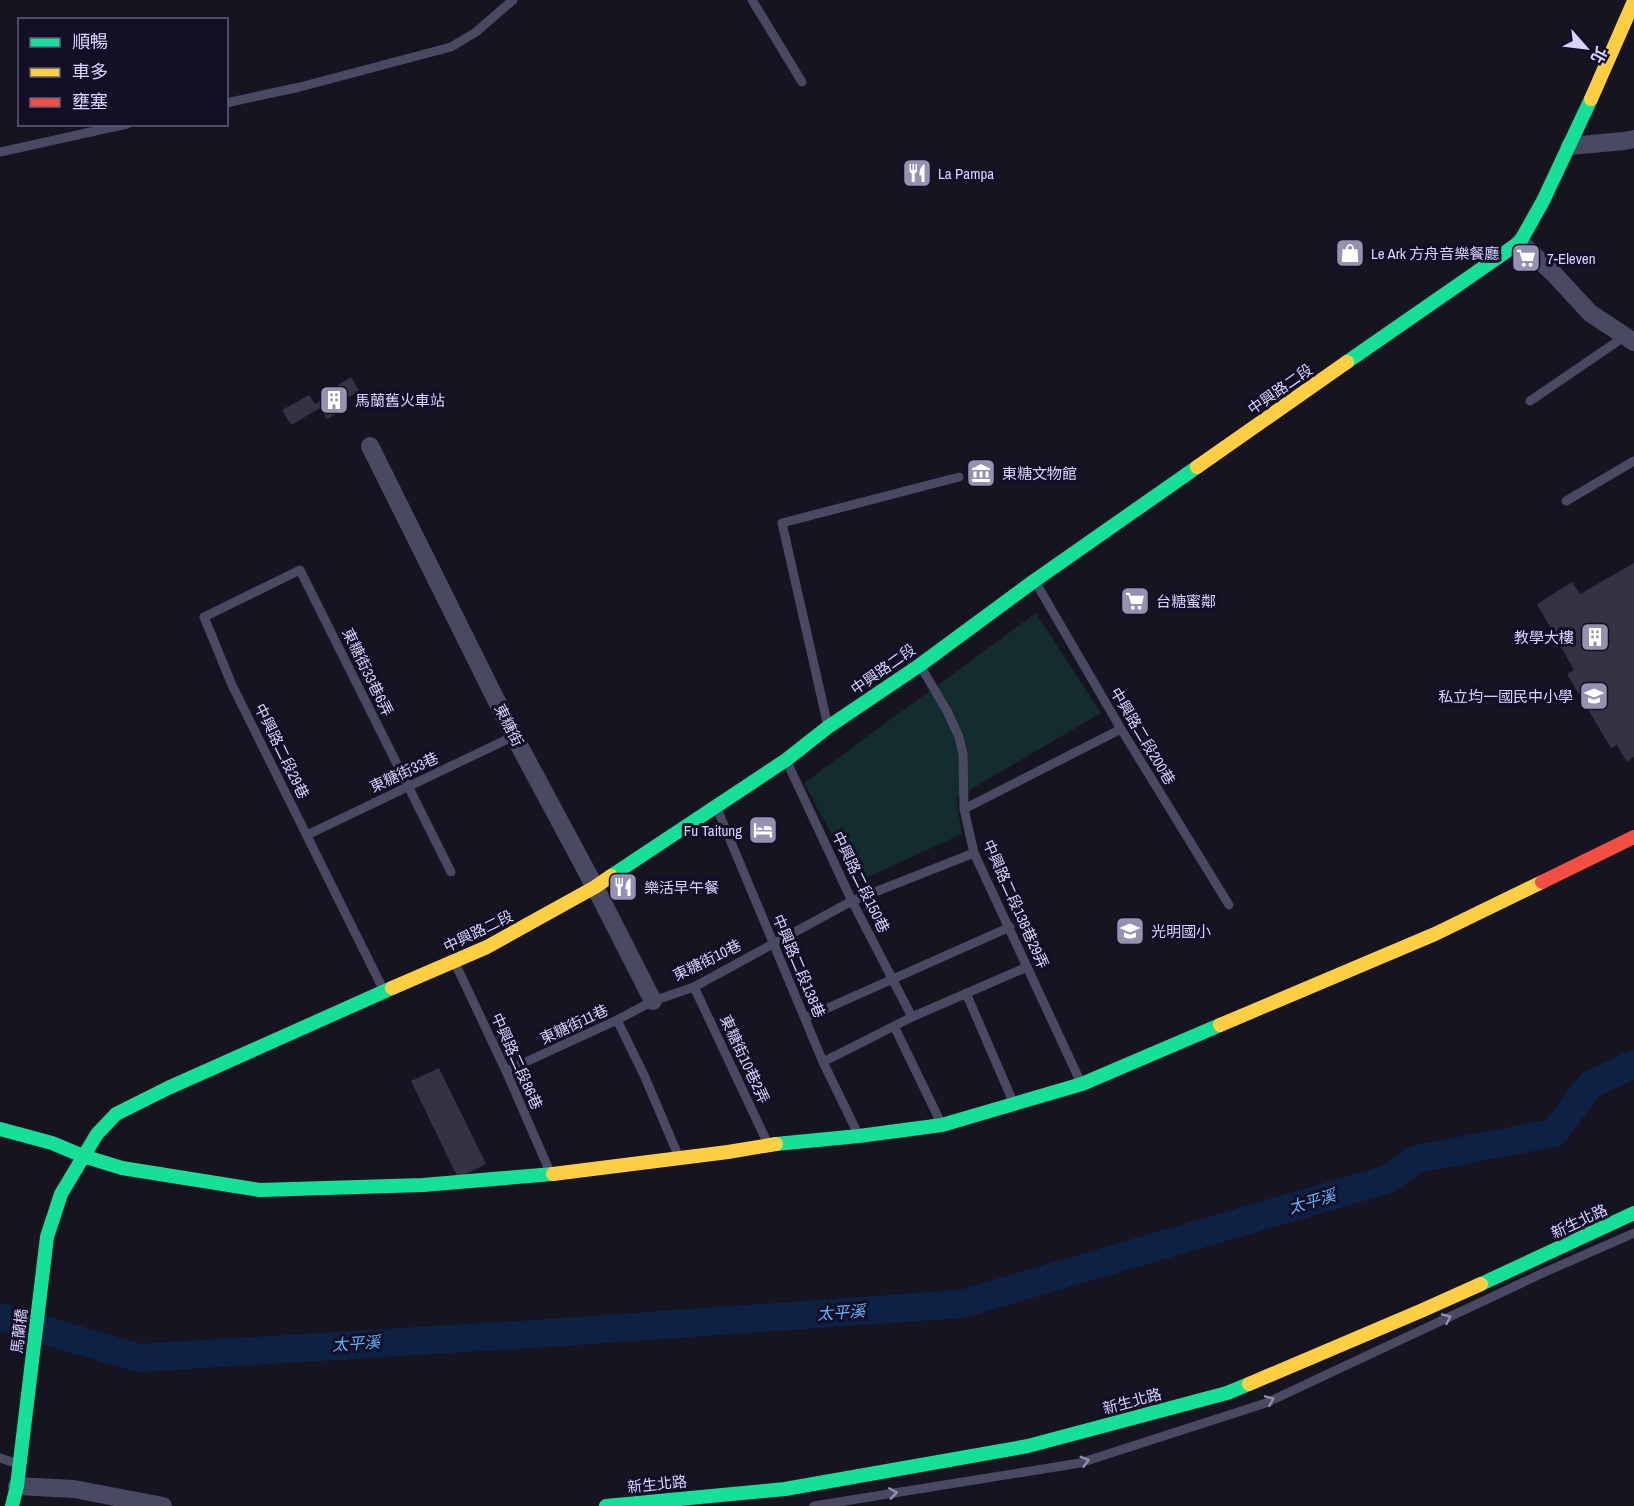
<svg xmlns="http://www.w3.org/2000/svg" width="1634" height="1506" font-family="'Archivo Narrow','Noto Sans TC',sans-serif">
<rect width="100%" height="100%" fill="#161421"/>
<path fill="#132c2d" d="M1036,613l65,100 -145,85 6,36 -105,48 -53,-99z"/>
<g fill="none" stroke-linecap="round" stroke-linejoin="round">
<path stroke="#0d2144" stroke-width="28" d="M0,1317l139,41 409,-25 413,-29 427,-125 28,-20 138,-26 36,-48 44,-21"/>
</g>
<path fill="#343243" d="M351,377l8,14 -22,13 4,7 -14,8 -7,-11 -29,17 -9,-15 27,-15 6,9 16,-9 -1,-5z
M1634,563v194l-7,5 -10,-17 -6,3 -44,-74 7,-4 -37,-66 35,-22 8,12z
M439,1068l47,96 -28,14 -47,-97z"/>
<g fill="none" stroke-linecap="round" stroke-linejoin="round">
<path stroke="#4a4962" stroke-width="9" d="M752,0l50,82
M226,103l74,-16 151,-40 25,-15 37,-32
M0,152l127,-28
M1530,401l94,-64
M1566,501l68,-40
M1036,583l85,146 108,176
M921,667l26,44 12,26 4,17 1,55 10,44 107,230
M827,722l-45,-199 177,-46
M787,762l65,139 60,116
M964,809l157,-80
M718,811l105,251 35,72
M307,835l207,-99
M455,963l51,108 44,101
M382,987l-150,-302 -28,-68 96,-47 151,302
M694,987l74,157
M966,993l48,111
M805,1018l205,-91
M617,1020l27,55 34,80
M894,1026l47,97
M823,1062l89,-45 115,-50
M506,1071l111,-51 36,-19 41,-14 158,-86 122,-48
M0,1458l18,6
M814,1506l266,-43 186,-60 279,-131 89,-39"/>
<path stroke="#4a4962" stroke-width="18" d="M1570,146l54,-5 10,-2
M1520,242l34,32 36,39 44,29
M370,446l144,290 81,151 58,114
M17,1486l57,3 89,17"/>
<path stroke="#16e098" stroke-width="14" d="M1347,362l173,-120 23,-41 48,-102
M611,876l175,-116 42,-33 92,-62 114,-84 163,-114
M0,1129l52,14 31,13 39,12 138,22 163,-5 130,-11
M776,1144l83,-8 83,-11 140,-41 138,-59
M1481,1284l153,-71
M12,1506l5,-20 30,-249 14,-43 36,-60 19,-20 52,-26 224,-100
M606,1506l179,-17 243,-43 199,-53 22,-9"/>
<path stroke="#ffcf43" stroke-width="14" d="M1591,99l43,-98
M1197,467l150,-105
M392,988l95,-41 108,-60 16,-11
M1220,1025l215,-91 107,-52
M553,1174l175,-22 48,-8
M1249,1384l174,-74 58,-26"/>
<path stroke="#f24e42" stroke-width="14" d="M1542,882l92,-45"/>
</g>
<defs><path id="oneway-chevron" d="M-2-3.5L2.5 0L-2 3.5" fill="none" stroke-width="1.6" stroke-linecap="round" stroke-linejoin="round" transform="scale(1.5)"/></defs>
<g stroke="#928eb0">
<use href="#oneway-chevron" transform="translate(1447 1318) rotate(-25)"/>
<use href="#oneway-chevron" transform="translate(1270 1400) rotate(-23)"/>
<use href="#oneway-chevron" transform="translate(1085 1461) rotate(-16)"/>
<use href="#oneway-chevron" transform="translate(893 1493) rotate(-9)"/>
</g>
<defs>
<g id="restaurant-square" transform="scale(1.5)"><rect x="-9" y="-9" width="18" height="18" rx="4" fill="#9591b1" stroke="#130f26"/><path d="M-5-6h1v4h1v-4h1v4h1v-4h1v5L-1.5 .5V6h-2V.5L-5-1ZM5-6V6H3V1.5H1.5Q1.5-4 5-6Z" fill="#fff"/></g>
<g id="shop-square" transform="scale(1.5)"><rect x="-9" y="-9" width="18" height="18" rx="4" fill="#9591b1" stroke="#130f26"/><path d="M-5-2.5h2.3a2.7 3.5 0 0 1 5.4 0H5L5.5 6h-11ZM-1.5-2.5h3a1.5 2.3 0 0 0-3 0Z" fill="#fff"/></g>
<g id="supermarket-square" transform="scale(1.5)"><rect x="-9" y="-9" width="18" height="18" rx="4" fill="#9591b1" stroke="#130f26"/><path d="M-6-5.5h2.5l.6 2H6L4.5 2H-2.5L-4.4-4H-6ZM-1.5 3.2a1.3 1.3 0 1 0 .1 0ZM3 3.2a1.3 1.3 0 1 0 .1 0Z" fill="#fff"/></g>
<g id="building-square" transform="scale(1.5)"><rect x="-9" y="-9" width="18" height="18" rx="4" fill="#9591b1" stroke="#130f26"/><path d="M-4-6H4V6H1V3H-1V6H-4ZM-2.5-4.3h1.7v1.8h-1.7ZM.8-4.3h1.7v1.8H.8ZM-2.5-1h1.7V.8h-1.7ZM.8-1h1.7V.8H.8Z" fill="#fff"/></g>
<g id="museum-square" transform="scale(1.5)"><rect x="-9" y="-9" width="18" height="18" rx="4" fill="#9591b1" stroke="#130f26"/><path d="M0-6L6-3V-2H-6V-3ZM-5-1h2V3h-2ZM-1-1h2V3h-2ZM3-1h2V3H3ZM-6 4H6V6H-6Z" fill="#fff"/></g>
<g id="school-square" transform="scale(1.5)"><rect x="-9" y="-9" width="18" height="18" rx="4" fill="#9591b1" stroke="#130f26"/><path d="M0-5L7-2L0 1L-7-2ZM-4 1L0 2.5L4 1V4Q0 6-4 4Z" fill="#fff"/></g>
<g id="hotel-square" transform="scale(1.5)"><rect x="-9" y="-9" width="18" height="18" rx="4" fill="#9591b1" stroke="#130f26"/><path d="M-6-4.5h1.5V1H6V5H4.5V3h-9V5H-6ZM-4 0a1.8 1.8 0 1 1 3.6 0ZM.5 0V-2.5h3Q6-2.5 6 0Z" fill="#fff"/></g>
</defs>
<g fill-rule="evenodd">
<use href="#restaurant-square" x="917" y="173"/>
<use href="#shop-square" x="1350" y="253"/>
<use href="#supermarket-square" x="1526" y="258"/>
<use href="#building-square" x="334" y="400"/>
<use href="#museum-square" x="981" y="473"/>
<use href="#supermarket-square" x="1135" y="601"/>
<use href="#building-square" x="1595" y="637"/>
<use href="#school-square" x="1594" y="696"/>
<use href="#hotel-square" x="763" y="830"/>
<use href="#restaurant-square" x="623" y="887"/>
<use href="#school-square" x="1130" y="931"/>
</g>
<g text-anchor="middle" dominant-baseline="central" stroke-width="6" stroke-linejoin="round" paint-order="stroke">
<g font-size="15" fill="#d9d4ff" stroke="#130f26" text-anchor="start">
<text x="938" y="173">La Pampa</text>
<text x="1371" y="253">Le Ark 方舟音樂餐廳</text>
<text x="1547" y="258">7-Eleven</text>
<text x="355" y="400">馬蘭舊火車站</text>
<text x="1002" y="473">東糖文物館</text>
<text x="1156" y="601">台糖蜜鄰</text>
<text x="1574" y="637" text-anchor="end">教學大樓</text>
<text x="1573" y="696" text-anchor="end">私立均一國民中小學</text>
<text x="742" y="830" text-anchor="end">Fu Taitung</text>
<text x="644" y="887">樂活早午餐</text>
<text x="1151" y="931">光明國小</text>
</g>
<g font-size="15" fill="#d9d4ff" stroke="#130f26">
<text transform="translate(1280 389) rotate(-35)">中興路二段</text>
<text transform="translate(883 669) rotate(-35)">中興路二段</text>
<text transform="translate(368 672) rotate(64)">東糖街33巷6弄</text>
<text transform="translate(509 725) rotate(63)">東糖街</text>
<text transform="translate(1143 736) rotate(59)">中興路二段200巷</text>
<text transform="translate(282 751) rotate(64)">中興路二段29巷</text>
<text transform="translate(404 772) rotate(-25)">東糖街33巷</text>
<text transform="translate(861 882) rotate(64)">中興路二段150巷</text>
<text transform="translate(1016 904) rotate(66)">中興路二段138巷29弄</text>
<text transform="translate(478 931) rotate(-26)">中興路二段</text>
<text transform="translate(707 960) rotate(-26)">東糖街10巷</text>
<text transform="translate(799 966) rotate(67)">中興路二段138巷</text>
<text transform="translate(574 1024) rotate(-25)">東糖街11巷</text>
<text transform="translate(745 1059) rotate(65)">東糖街10巷2弄</text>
<text transform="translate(517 1061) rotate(66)">中興路二段86巷</text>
<text transform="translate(1579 1221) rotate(-25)">新生北路</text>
<text transform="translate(19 1331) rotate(-83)">馬蘭橋</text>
<text transform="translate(1132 1401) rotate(-15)">新生北路</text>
<text transform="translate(657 1484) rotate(-6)">新生北路</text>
</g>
<g font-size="16" font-style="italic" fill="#62b6ff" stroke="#130f26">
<text transform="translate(1312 1201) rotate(-16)">太平溪</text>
<text transform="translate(841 1312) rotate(-4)">太平溪</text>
<text transform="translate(356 1343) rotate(-4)">太平溪</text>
</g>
</g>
<rect x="18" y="18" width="210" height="108" fill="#130f26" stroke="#625e7d" stroke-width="1.5"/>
<rect x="30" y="38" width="30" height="9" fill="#16e098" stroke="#625e7d" stroke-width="1.5"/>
<text x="72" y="48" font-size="18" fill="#d9d4ff">順暢</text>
<rect x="30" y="68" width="30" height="9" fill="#ffcf43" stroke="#625e7d" stroke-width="1.5"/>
<text x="72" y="78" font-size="18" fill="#d9d4ff">車多</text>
<rect x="30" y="98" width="30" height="9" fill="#f24e42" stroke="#625e7d" stroke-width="1.5"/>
<text x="72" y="108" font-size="18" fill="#d9d4ff">壅塞</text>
<g transform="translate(1586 48) rotate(118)" stroke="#130f26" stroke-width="4.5" paint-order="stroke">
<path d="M0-4.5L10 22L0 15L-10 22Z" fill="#d9d4ff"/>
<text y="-9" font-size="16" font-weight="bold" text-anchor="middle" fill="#d9d4ff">北</text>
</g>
</svg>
